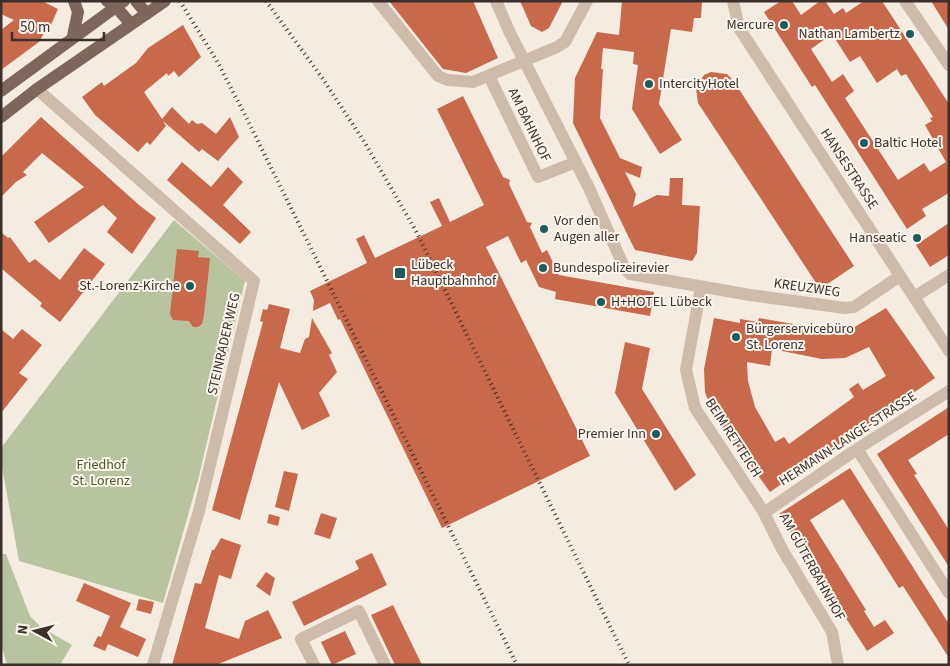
<svg xmlns="http://www.w3.org/2000/svg" width="950" height="666" font-family="'Source Sans 3',sans-serif">
<rect width="100%" height="100%" fill="#f4ebe1"/>
<path fill="#b8c4a0" d="M174,220l71,61 -47,199 -35,123 -144,-42 -18,-100v-13z
M1,554h5l24,62 11,11 31,18 -12,20h-53l-6,-22z"/>
<path fill="#c8694b" fill-rule="evenodd" d="M1,1h41l16,8 -11,25 -3,-1 -5,9 -38,28v-40l13,-10 -13,-6z
M389,1h84l25,57 -32,15 -23,-4z
M520,1h43l-14,27 -7,4 -11,-6z
M622,1h80l-1,17h-7l-2,14 -21,-3 -12,75 23,36 -22,14 -28,-45 6,-44 -5,-1 1,-12 -31,-4 -2,21h2l-3,49 20,40 22,9 -2,11 -15,-6 11,22 -3,13 24,-12 12,1 1,-18h13l-1,27 18,1 -3,47 -5,8 -57,-11 -62,-127 2,-45 22,-46 22,3z
M781,1h11l9,14 19,-14h5l9,13 9,-6 3,5 18,-12h18l67,103v89l-27,16 4,7 -19,13 -92,-144 -3,2 -48,-75zM832,34l18,28 10,-6 17,27 20,-14 4,7 5,-2 27,43 -3,1 2,3 -7,4 21,37 -16,10 -6,-9 -26,17 -53,-82 9,-7 -11,-17 -11,8 -21,-33z
M931,1h18v29z
M183,25l18,32 -22,20 -5,-6 -6,5 -1,-3 -23,19 18,27 10,-12 17,17 3,-4 5,4 5,-1 14,11 14,-17 9,20 -21,24 -16,-12 -3,3 -36,-31 3,5 -16,19 -3,-3 -9,10 -43,-37 -13,-18 20,-15 2,4 32,-23 12,-15z
M711,72l16,2 6,6 121,186 -34,23 -122,-186 -2,-15 8,-13z
M463,96l40,81 7,3 -1,4 18,38 5,1 -2,4 12,26 5,-3 12,25 95,17 -4,24 -95,-17 1,-7 -17,-5 -13,-27 -5,3 -13,-27 -22,11 104,209 -148,72 -102,-209 -2,1 -8,-17 -17,8 1,-11 -4,-9 57,-28 -11,-24 8,-4 11,23 67,-32 -12,-24 9,-4 11,24 34,-17 -47,-96z
M41,117l98,88 17,13 -24,36 -25,-22 10,-14 -14,-13 -54,38 -15,-21 50,-35 -42,-34 -19,19 4,3 -11,7 -15,15v-40z
M182,162l29,25 17,-20 15,15 -20,23 28,27 -11,12 -73,-64z
M949,223v32l-19,12 -14,-22z
M1,232l7,6 2,-1 19,26 6,-4 25,21 24,-32 21,16 -45,58 -20,-16 2,-3 -41,-35z
M177,249l22,2 -1,6 12,1 -6,57 -2,9 -4,3h-5l-4,-6 -16,-1 -3,-6z
M269,304l21,5 -10,39 20,5 5,-14 4,-2 3,-19 20,35 -3,2 8,17 -18,21 11,23 -28,14 -23,-48 -39,138 -28,-10 51,-188 -3,-1 3,-12 4,1z
M886,308l49,70 -165,114 -57,-79 -8,-21 -1,-23 10,-51 26,5v-4l18,3 1,-4 73,13 21,-3zM869,347l17,29 -23,14 -5,-7 -9,6 5,8 -65,47 -5,-7 -9,5 -20,-35 -7,-26 -1,-19 23,4 2,-17 50,10 23,-1z
M1,329l12,10 9,-10 20,16 -23,28 9,6 -27,34z
M625,342l25,6 -8,41 54,86 -21,16 -60,-98z
M949,407v27l-41,26 9,14 -3,1 35,55v37l-72,-113z
M850,468l99,156v34l-46,-72 -4,2 -56,-89 -33,21 56,90 -2,1 10,16 11,-7 9,13 -27,18 -88,-137z
M284,471l14,3 -9,37 -14,-4z
M321,513l16,5 -7,21 -16,-5z
M269,514l11,3 -2,9 -11,-3z
M221,538l20,7 -10,34 -12,-4 -14,53 34,11 6,-18 23,-11 14,28 -66,27h-44l23,-82 6,1 11,-34h2z
M372,553l15,32 -83,41 -12,-24 67,-33 -4,-8z
M266,572l9,6 -5,18 -14,-10z
M84,583l47,20 -11,24 26,12 -8,18 -30,-13 -3,7 -12,-5 5,-10 3,1 9,-21 -34,-15z
M139,599l15,3 -3,12 -15,-4z
M393,605l29,60h-27l-24,-50z
M345,631l11,23 -24,11 -11,-23z"/>
<g fill="none" stroke-linecap="round" stroke-linejoin="round">
<path stroke="#cdbbac" stroke-width="12" d="M378,1l60,75 10,4 25,2 84,-35 8,-5 22,-41
M496,1l14,32 79,155 35,79 6,7 120,21 95,13 9,-1 46,-31
M905,1l44,64
M489,76l49,101 38,-15
M37,89l217,192 -55,230 -46,154
M701,287l-15,83 9,38 68,103 19,38 50,83 6,33
M914,297l35,-22
M857,449l92,144
M764,513l93,-64 92,-58
M314,665l-13,-26 58,-28 26,54"/>
<path stroke="#cdbbac" stroke-width="12" d="M733,1l6,27 210,323"/>
<path stroke="#7d675c" stroke-width="12" d="M107,1l9,6 15,17
M136,1l11,13
M73,36l5,-24 -4,-11
M1,91l123,-90
M1,117l36,-28 128,-88"/>
<path stroke="#3b302b" stroke-width="4" stroke-dasharray="1 4" stroke-linecap="butt" d="M180,1l38,62 26,50 273,552
M266,1l57,78 42,64 51,88 213,434"/>
</g>
<g fill="#1f5a5e" stroke="#fbf5ee" stroke-width="2">
<circle cx="784" cy="25" r="5"/>
<circle cx="910" cy="34" r="5"/>
<circle cx="649" cy="84" r="5"/>
<circle cx="864" cy="143" r="5"/>
<circle cx="544" cy="229" r="5"/>
<circle cx="917" cy="238" r="5"/>
<circle cx="543" cy="268" r="5"/>
<rect x="394" y="267" width="12" height="12" rx="2.5"/>
<circle cx="190" cy="286" r="5"/>
<circle cx="601" cy="302" r="5"/>
<circle cx="736" cy="337" r="5"/>
<circle cx="656" cy="434" r="5"/>
</g>
<g text-anchor="middle" dominant-baseline="central" stroke-width="4" stroke-linejoin="round" paint-order="stroke">
<g font-size="14" fill="#3b302b" stroke="#fbf5ee" text-anchor="start">
<text x="774" y="25" text-anchor="end">Mercure</text>
<text x="900" y="34" text-anchor="end">Nathan Lambertz</text>
<text x="659" y="84">IntercityHotel</text>
<text x="874" y="143">Baltic Hotel</text>
<text x="554" y="221">Vor den<tspan x="554" dy="16">Augen aller</tspan></text>
<text x="907" y="238" text-anchor="end">Hanseatic</text>
<text x="411" y="265">Lübeck<tspan x="411" dy="16">Hauptbahnhof</tspan></text>
<text x="553" y="268">Bundespolizeirevier</text>
<text x="180" y="286" text-anchor="end">St.-Lorenz-Kirche</text>
<text x="611" y="302">H+HOTEL Lübeck</text>
<text x="746" y="329">Bürgerservicebüro<tspan x="746" dy="16">St. Lorenz</tspan></text>
<text x="646" y="434" text-anchor="end">Premier Inn</text>
</g>
<g font-size="14" fill="#3b302b" stroke="#fbf5ee">
<text transform="translate(529 125) rotate(64)">AM BAHNHOF</text>
<text transform="translate(849 169) rotate(57)">HANSESTRASSE</text>
<text transform="translate(807 288) rotate(8)">KREUZWEG</text>
<text transform="translate(224 344) rotate(-77)">STEINRADER WEG</text>
<text transform="translate(733 438) rotate(57)">BEIM RETTEICH</text>
<text transform="translate(848 439) rotate(-33)">HERMANN-LANGE-STRASSE</text>
<text transform="translate(812 567) rotate(61)">AM GÜTERBAHNHOF</text>
</g>
<g font-size="14" fill="#4a5a2e" stroke="#fbf5ee">
<text x="101" y="465">Friedhof<tspan x="101" dy="16">St. Lorenz</tspan></text>
</g>
</g>
<rect width="950" height="666" fill="none" stroke="#3b302b" stroke-width="5"/>
<g transform="translate(35 631) rotate(277)" stroke="#fbf5ee" stroke-width="4" paint-order="stroke">
<path d="M0-4L9 19L0 12L-9 19Z" fill="#3b302b"/>
<text y="-8" font-size="14" font-weight="bold" text-anchor="middle" fill="#3b302b">N</text>
</g>
<path d="M12 32v8h92v-8" fill="none" stroke="#3b302b" stroke-width="2.5"/>
<text x="20" y="32" font-size="15" fill="#3b302b" stroke="#fbf5ee" stroke-width="4" paint-order="stroke">50 m</text>
</svg>
